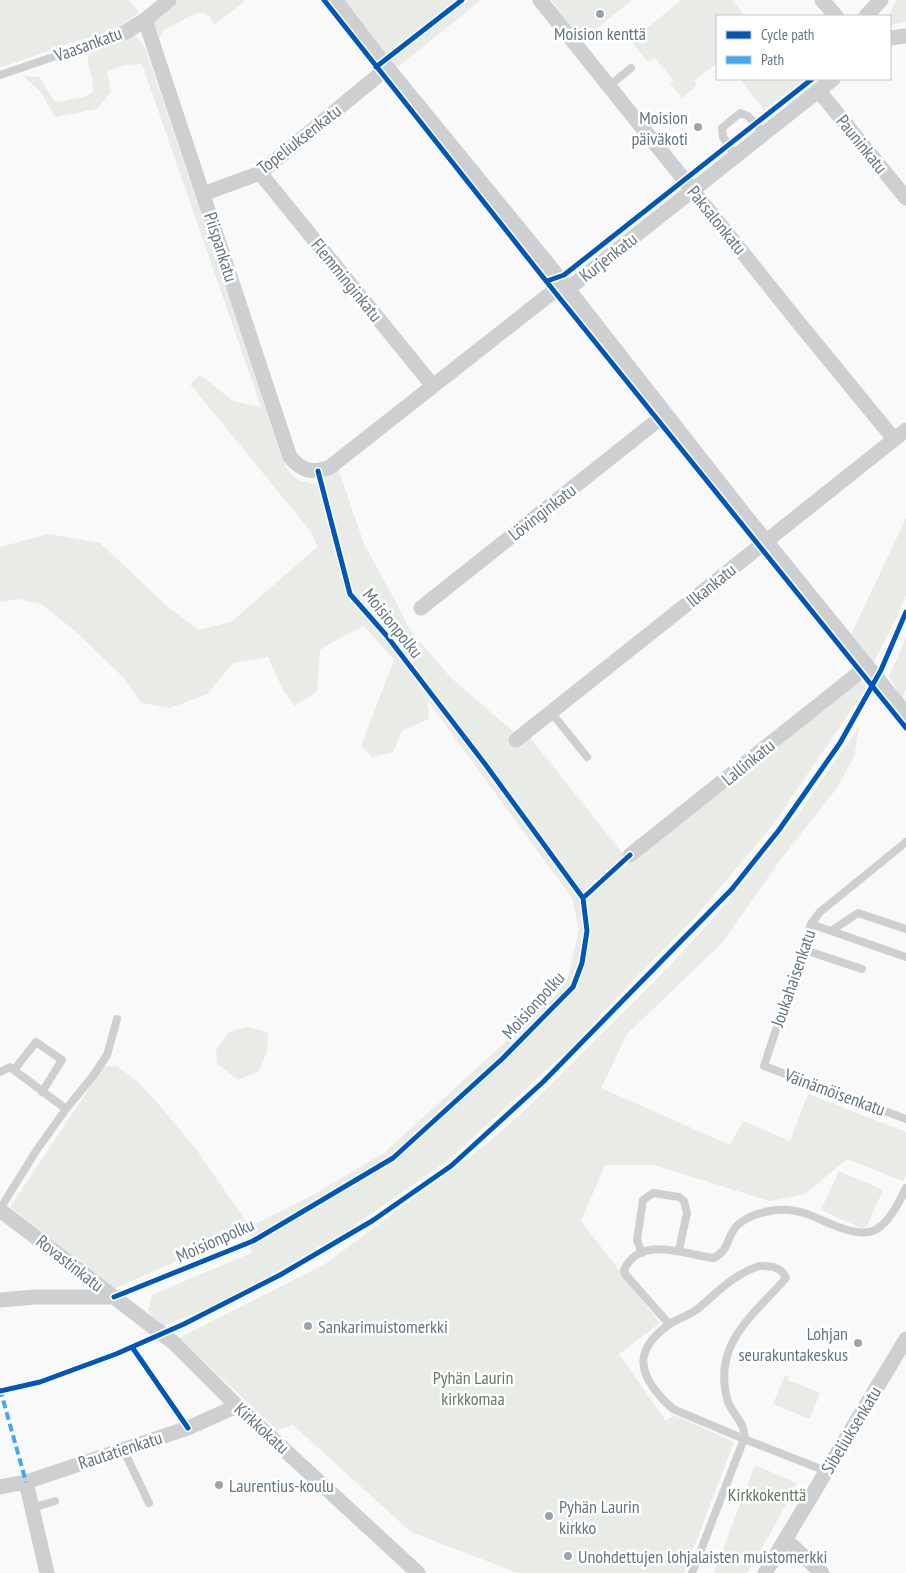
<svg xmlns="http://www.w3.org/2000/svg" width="906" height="1573" font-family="'PT Sans Narrow',sans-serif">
<rect width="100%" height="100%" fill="#f9f9f9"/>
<path fill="#e8ebe6" d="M0,0h129l10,13 -25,17 -40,12 -74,26z
M178,0h65l1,2 -30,23 -4,-8 -6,-4h-8l-32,17 -7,9 -4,-17 2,-4z
M346,0h135l-86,69 -48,-64z
M551,0h81l-51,41z
M680,0h52l13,16h-28v47l-23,18 3,4 -15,13 -12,-15 3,-3 -18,-22 -7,4 -17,-21 49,-40z
M896,0h10v22l-16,3 -1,-9z
M134,36l6,4 6,10 140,418 12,12 16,4 24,-16 26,76 40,73 3,9 43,51 65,56 13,2 96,120 231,-173 6,-1 6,6 -95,139 -75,89 -74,76 -50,54 -122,113 -103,72 -84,49 -58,30 -42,17 -10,-6 -6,-10 4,-15 99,-42 -2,-25 -135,61 -104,-82 94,-141h13l22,17 21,23 36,43 54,78 59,-30 75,-44 164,-150 19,-21 12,-53 -7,-31 -144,-197 1,18 -27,12 -9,21 -21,5 -11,-11 33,-86 -30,-34 -24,12 -20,12 -3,41 -22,15 -12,-16 -15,-33 -35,6 -26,31 -37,14 -29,-5 -16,-24 -51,-49 -33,-26 -22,-5 -19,3v-55l49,-13 51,9 70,66 29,21 32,-8 86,-75 -5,-14 -122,-149 10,-9 33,26 28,6 -119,-343 -18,1 -17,7 4,20 -14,17 -42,8 -15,-26 -17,-15 16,1c7,8 9,18 17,25l28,-5 8,-4c3,-15 -4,-22 -4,-35 0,-14 35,-21 46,-22z
M740,79h64l-40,31z
M906,518v77l-9,22 -24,46 -22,-28z
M906,638v52l-4,9 -13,-23z
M859,727l-5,30 -17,31 -56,71 -59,84 -95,91 -26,54 129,57 13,-24 47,20 18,-47 98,38v43l-3,6 -56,-22 -42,35 -35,7 -116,-36h-49l-24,56 79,102 -41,31 47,67 8,-6 60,27 -50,131h-166l-107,-41 -118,-107 -16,5 -98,-92 146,-74 155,-115 39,-33 149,-148 63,-70 70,-88z
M246,1027l22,5 -1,20 -8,19 -21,9 -21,-16 -1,-14 13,-18z
M839,1171l44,19 -16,36 -6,2 -40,-18z
M785,1375l4,1 -1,4 32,13 -10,26 -37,-15z
M755,1465l42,18 -18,35 -32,55h-33z"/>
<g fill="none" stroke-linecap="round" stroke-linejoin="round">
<path stroke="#cecfd0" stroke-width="8" d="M0,75l124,-42
M609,86l22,-18
M735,156l-12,-19 -1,-9 18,-15 8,3 16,17
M551,712l36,45
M906,842l-86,70 -9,12 -47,142 142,53
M811,924l20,7 27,-18 48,16
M831,931l75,26
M802,949l60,20
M14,1070l22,-28 26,18 -20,32
M0,1072l10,-5 56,42 -30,42 -36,58
M66,1109l27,-33 14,-21 10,-36
M642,1253l-5,-13 6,-40 10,-7 26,4 5,4 3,12 -8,37
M759,1266c11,0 22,0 27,12 -33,38 -75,66 -58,124 5,13 19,23 16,37l-71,-30c-7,-6 -12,-11 -18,-19 -20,-26 -13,-45 12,-64 10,-8 23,-10 33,-19 20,-17 33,-32 59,-41z
M669,1324l-44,-50 -1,-4c16,-36 62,-15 90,-12 13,-7 12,-15 19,-27 5,-10 22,-17 32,-19 12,-3 27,-3 39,1 20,6 52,28 73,16 13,-8 22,-27 29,-41
M123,1449l26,54
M32,1508l23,-7
M692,1573l52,-134 82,32"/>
<path stroke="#cecfd0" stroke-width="15" d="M540,0l263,328 91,111
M822,0l14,16
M866,16l15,-16
M145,20l145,437c12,14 22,17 40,10l224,-176 19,-6 260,-206
M124,33l21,-13 24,-20
M890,38l16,-2
M818,90l88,108
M260,173l173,213
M203,194l57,-21 126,-104
M421,608l242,-192
M516,740l390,-310
M630,855l235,-187
M0,1210l174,133 63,63 181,167
M0,1300l35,-3h79
M26,1482l21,91
M0,1487l26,-5 162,-54 49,-22
M785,1539l37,34
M765,1573l141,-234"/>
<path stroke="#cecfd0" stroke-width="19" d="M335,0l3,7 43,56 175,214 187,239 163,201"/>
<path stroke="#3fa9f5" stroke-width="4" stroke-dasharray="8 4" stroke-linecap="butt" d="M0,1389l26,93"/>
<g stroke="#fff" stroke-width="8">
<path id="cycleway" d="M324,0l230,291 352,437
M376,67l86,-67
M547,281l17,-6 248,-196
M583,898l47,-43
M114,1297l139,-56 140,-83 109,-99 71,-72 9,-24 5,-32 -4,-33 -98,-134 -99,-129 -36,-41 -32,-123
M132,1347l56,81
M0,1391l40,-9 76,-28 68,-30 96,-49 92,-54 79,-55 92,-84 189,-193 47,-59 61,-87 41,-73 25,-58"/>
</g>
<use href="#cycleway" stroke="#0057b8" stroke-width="5"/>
</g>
<g fill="#99a4ac" stroke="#fff" stroke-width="2">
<circle cx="600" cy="14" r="5"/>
<circle cx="698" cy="127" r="5"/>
<circle cx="308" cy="1326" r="5"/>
<circle cx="858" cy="1343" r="5"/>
<circle cx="219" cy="1485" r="5"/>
<circle cx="549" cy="1516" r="5"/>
<circle cx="568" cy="1556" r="5"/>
</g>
<g text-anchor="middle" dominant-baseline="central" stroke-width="5" stroke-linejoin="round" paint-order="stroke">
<g font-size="18" fill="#657683" stroke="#fff" text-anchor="start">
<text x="600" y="33" text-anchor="middle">Moision kenttä</text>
<text x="688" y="117" text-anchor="end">Moision<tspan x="688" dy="21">päiväkoti</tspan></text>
<text x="318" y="1326">Sankarimuistomerkki</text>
<text x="848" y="1333" text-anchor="end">Lohjan<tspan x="848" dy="21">seurakuntakeskus</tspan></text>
<text x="229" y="1485">Laurentius-koulu</text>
<text x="559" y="1506">Pyhän Laurin<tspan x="559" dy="21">kirkko</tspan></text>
<text x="578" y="1556">Unohdettujen lohjalaisten muistomerkki</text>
</g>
<g font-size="18" fill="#657683" stroke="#fff">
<text transform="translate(88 44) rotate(-20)">Vaasankatu</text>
<text transform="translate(299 139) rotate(-38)">Topeliuksenkatu</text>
<text transform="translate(862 144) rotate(51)">Pauninkatu</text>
<text transform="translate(717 220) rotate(51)">Paksalonkatu</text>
<text transform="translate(221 247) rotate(72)">Piispankatu</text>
<text transform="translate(608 257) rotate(-38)">Kurjenkatu</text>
<text transform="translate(347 280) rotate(51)">Flemminginkatu</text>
<text transform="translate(542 512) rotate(-38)">Lövinginkatu</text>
<text transform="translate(711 585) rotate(-39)">Ilkankatu</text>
<text transform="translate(393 623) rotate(51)">Moisionpolku</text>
<text transform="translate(748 762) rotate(-39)">Lallinkatu</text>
<text transform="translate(793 978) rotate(-71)">Joukahaisenkatu</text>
<text transform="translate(533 1005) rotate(-48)">Moisionpolku</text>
<text transform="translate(835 1092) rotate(20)">Väinämöisenkatu</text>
<text transform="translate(215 1240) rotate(-24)">Moisionpolku</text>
<text transform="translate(70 1263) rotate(38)">Rovastinkatu</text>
<text transform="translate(262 1428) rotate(42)">Kirkkokatu</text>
<text transform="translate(851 1430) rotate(-59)">Sibeliuksenkatu</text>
<text transform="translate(120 1450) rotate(-18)">Rautatienkatu</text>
</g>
<g font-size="18" fill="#687a64" stroke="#fff">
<text x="473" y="1377">Pyhän Laurin<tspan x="473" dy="21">kirkkomaa</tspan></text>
<text x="767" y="1494">Kirkkokenttä</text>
</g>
</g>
<rect x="716" y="15" width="175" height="65" fill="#ffffff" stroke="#c1c8cd"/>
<rect x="726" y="31" width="25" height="8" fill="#0057b8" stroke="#c1c8cd"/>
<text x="761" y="40" font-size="15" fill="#657683">Cycle path</text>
<rect x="726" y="56" width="25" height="8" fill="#3fa9f5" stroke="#c1c8cd"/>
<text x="761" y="65" font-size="15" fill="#657683">Path</text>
</svg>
